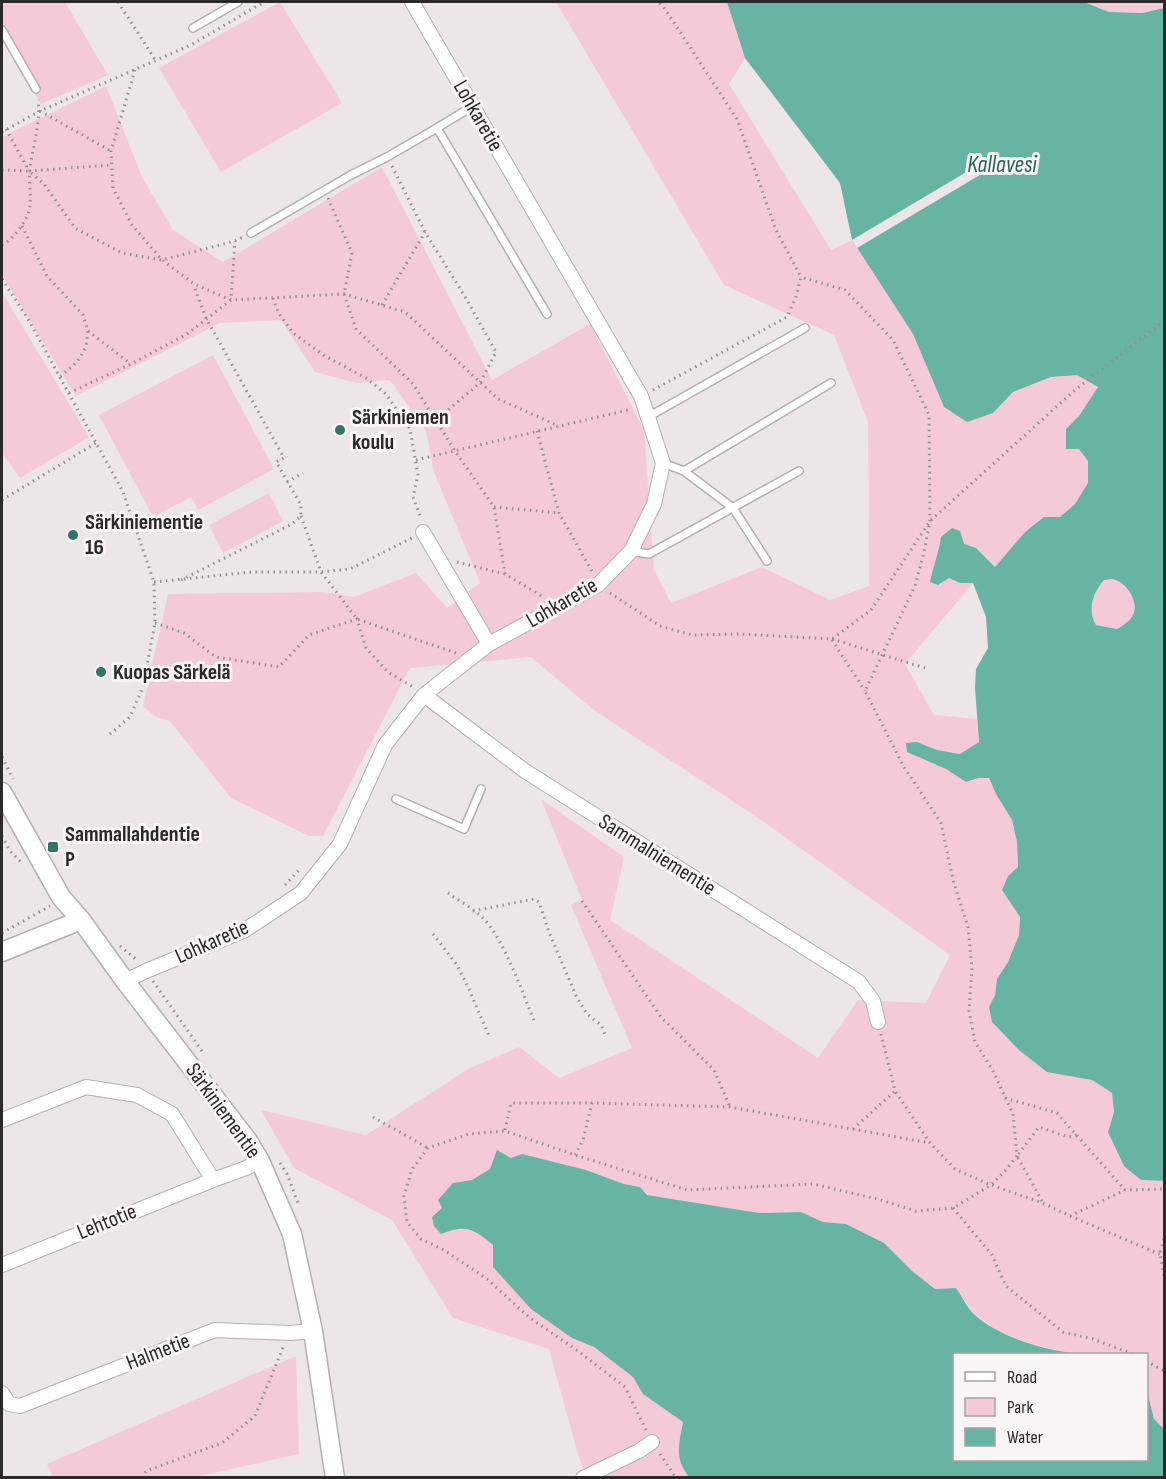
<svg xmlns="http://www.w3.org/2000/svg" width="1166" height="1479" font-family="'Sofia Sans Condensed',sans-serif">
<rect width="100%" height="100%" fill="#ece6e8"/>
<path fill="#f4cad8" d="M2,2h63l43,73 -67,29 -39,-65z
M280,2l62,101 -121,69 -62,-104z
M556,2h171l18,56 -16,26 102,166 21,-10 61,94 31,73 49,6 20,-21 38,-15 26,-3 21,13 -19,29 -13,13 22,32v22l-13,21 -15,13h-16l-19,15 -30,35 -19,-19 -35,-11 -2,15 -5,13c14,12 20,18 39,18l-68,81 29,51 43,4 2,24 -19,11 -23,-4 -20,-8 13,20 16,7 20,13 12,-4h11l7,16 16,26 5,22 1,25 -10,9 -6,14 18,27 -1,18 -11,27 -11,17 -2,16 -6,12 58,64 45,9 20,13 2,19 -6,20 33,48 23,1v248l-10,-10 -7,-28 -1,-37 -78,-1 -40,-10 -28,-11 -26,-18 -18,-26 -21,1 -89,-65 -23,-2 -22,-10 -42,1 -112,-18 -7,-8 -16,-3 -38,-14 -96,-1 -18,11 -19,3 -15,17 4,8 -1,26c26,-10 31,-5 52,11v22l79,71 22,9 39,30 10,17 40,28c-4,16 -4,43 6,55h-103l-9,-26 -28,-102 -96,-31 -61,-98 -98,-52 -33,-58 105,25 102,-66 51,-22 40,31 73,-30 -61,-143 11,-5 -41,-101 83,58 -14,63 208,138 40,-58 68,3 24,-48 -189,-135 -167,-110 -63,-53 -121,11 -87,168h-14l-78,-38 -61,-77 -14,-4 -13,-11 25,-112 156,-2 30,5 62,-24 31,35 33,-25 -46,-111 -8,-41 -36,-51 -33,3 -42,-11 -34,-52 -61,3 -144,73 -74,-121v-138l104,-51 36,91 31,53 50,32 159,-95 110,213 98,-56 54,106 10,140 17,33 91,-36 68,33 39,-14 -1,-164 -34,-87 -110,-50z
M1084,2h80v6l-22,5 -33,-1z
M2,292l87,145 -69,41 -18,-25z
M213,355l61,114 -76,41 -7,-13 -38,20 -54,-102z
M269,493l14,28 -60,32 -14,-28z
M1113,579c9,3 13,7 18,15 10,18 1,26 -15,35l-20,-4c-9,-16 -3,-32 8,-45z
M296,1356l3,98 -103,23h-143l-6,-13z"/>
<path fill="#68b4a3" fill-rule="evenodd" d="M727,2h357l25,10 33,1 22,-5v1173l-23,-1 -17,-14 -16,-34 6,-20 -2,-19 -20,-13 -45,-8 -28,-22 -27,-28 -3,-15 6,-12 2,-16 11,-17 11,-27 1,-18 -18,-27 6,-14 10,-9 -1,-25 -5,-22 -16,-26 -7,-16h-11l-12,4 -20,-13 -39,-17 -1,-9 11,-1 20,8 23,4 19,-12 -4,-54 1,-19 12,-21 -2,-31 -13,-34h-13l-11,-5 -11,7 -8,-3c3,-15 9,-30 11,-45l11,-9 8,3 4,13 12,4 19,19 30,-35 19,-15h16l15,-13 13,-21v-22l-9,-12h-13v-20l13,-13 19,-29 -21,-12 -26,2 -38,15 -20,21 -26,9 -23,-15 -31,-73 -61,-94 -12,-57 -95,-125zM1113,579c9,3 13,7 18,15 9,18 1,26 -14,35l-21,-4c-9,-16 -3,-32 8,-45z
M497,1150l14,8 11,-4 64,16 38,14 16,3 7,8 112,18 42,-1 22,10 23,2 38,19 28,28 23,18 21,-1c6,8 11,20 19,27 25,23 75,37 108,39h-129v106h192l1,-69 7,28 10,10v48h-475c-15,-19 -10,-33 -6,-55l-40,-28 -10,-17 -39,-30 -22,-9 -41,-29 -38,-42v-22c-20,-16 -26,-21 -52,-11l-7,-8 -2,-9 10,-9 -4,-8 15,-17 19,-3 18,-11z"/>
<path fill="#ece6e8" d="M990,158l5,8 -138,82 -5,-8z"/>
<g fill="none" stroke-linecap="round" stroke-linejoin="round">
<g stroke="#b4afb1" stroke-width="10">
<path id="service" d="M193,28l45,-26
M2,30l34,59
M437,128l110,186
M251,233l100,-58 36,-18 50,-29 36,-22
M648,417l157,-89
M663,463l21,8 147,-88
M684,471l49,37 34,53
M631,551l18,3 150,-83
M396,799l68,30 17,-40"/>
</g>
<g stroke="#b4afb1" stroke-width="16">
<path id="minor" d="M423,532l66,112
M424,695l101,76 334,211 14,19 5,21
M125,981l21,-10 99,-41 56,-37 39,-49 45,-99 39,-50 65,-51 109,-59 33,-34 23,-47 9,-41 -22,-67 -229,-394
M2,1120l84,-33 51,8 35,19 41,66 33,-12 14,-7
M2,1265l211,-85
M2,1393l7,11 11,2 195,-76 75,3 23,-2
M583,1478l56,-27 13,-9"/>
</g>
<g stroke="#b4afb1" stroke-width="21">
<path id="tertiary" d="M2,792l59,105 20,23 44,61 123,160 12,20 32,73 21,97 22,147
M2,952l79,-32"/>
</g>
<path stroke="#938f90" stroke-width="3" stroke-dasharray="1.5 4.5" stroke-linecap="butt" d="M118,2l38,59
M135,70l-24,81 2,37 19,37 30,35 32,24 37,16 113,-6 61,18 93,87 61,27
M40,111l71,40
M6,129l23,42 83,-6
M2,132l38,-21 151,-66 73,-43
M392,166l33,66 39,63 32,57 -16,31 -44,37
M2,170l27,1 15,13 31,44 47,25 40,7 73,-19 8,-4
M328,198l24,55 -8,41 12,35 57,55 42,67 39,56 11,67
M22,226l25,50 36,39 5,16 -2,16 -9,15 -17,15
M2,245c11,-6 21,-19 26,-31 5,-14 0,-31 2,-46 3,-23 11,-46 8,-68
M2,279l26,40 95,173 31,90 1,41 -12,64 -13,30 -21,18
M273,298l5,14 15,21 32,23 41,22 20,16 24,35 8,46 -5,22 8,21
M382,305l43,-73
M88,331l43,33
M653,390l134,-73 9,-20 5,-20 -25,-47 -39,-111 -74,-113 -5,-4
M69,393l62,-29 56,-30 44,-34 4,-59
M537,431l22,82 34,60
M416,460l216,-51
M287,482l16,-9
M2,500l94,-57
M494,507l65,6
M301,516l20,56 29,-3 62,-31
M457,562l48,12 40,24
M181,580l111,-56 9,-8v-11l-25,-43 8,-4 -78,-140 -12,-32
M154,582l98,-10h69l36,47 99,34
M610,593l50,33 32,9 48,-1 92,5 39,-29 59,-89 145,-131 89,-69
M155,623l29,10 32,24 63,10 30,-32 48,-16 9,29 22,24 25,15
M832,639l93,29
M832,640l33,51
M2,757l11,22
M2,836l8,15 11,11
M285,885l16,-17
M448,893c11,8 25,15 35,25 21,21 40,76 52,105
M582,901l79,116 53,53 16,37
M473,911l61,-12 5,3 10,30 28,66 10,16 14,11 4,9
M2,933l48,-27
M433,934l24,31 12,24 20,47
M120,946l18,15
M153,981l51,73
M881,1034l14,57 35,52 25,26 36,16 52,18 27,13 94,40
M1005,1098l52,15 68,77
M373,1117l55,31
M853,1129l42,-38
M505,1130l6,-27h81
M575,1155l8,-15 9,-37 138,4 200,36
M280,1163l7,11 11,29
M1042,1201l-25,-45 22,-29 29,10 9,-2
M953,1208l39,47 14,31 57,46 30,7 40,15
M1070,1216l55,-26 39,-1
M1164,1239l-4,14 4,24
M1146,1361l18,10
M646,1430l-21,-43 -47,-36 -48,-33 -43,-39 -43,-29 -23,-11 -14,-17 -3,-26 8,-27 16,-21 41,-14 36,-3 70,24 112,35 126,-6 64,15 39,12 37,-3 38,-23 14,-14 12,-15 -4,-42 -20,-43 -18,-29 -6,-31 3,-43 -4,-41 -15,-47 -12,-57 -37,-56 -39,-76 50,-105 9,-34 6,-31 -1,-106 -36,-75 -48,-50 -44,-13
M660,1454l16,24
M142,1478l4,-7 76,-28 33,-27 29,-71"/>
<use href="#service" stroke="#fff" stroke-width="7"/>
<use href="#minor" stroke="#fff" stroke-width="14"/>
<use href="#tertiary" stroke="#fff" stroke-width="18"/>
</g>
<g fill="#327567" stroke="#f9f4f5" stroke-width="2">
<circle cx="340" cy="430" r="6"/>
<circle cx="73" cy="535" r="6"/>
<circle cx="101" cy="672" r="6"/>
<rect x="47" y="841" width="12" height="12" rx="3"/>
</g>
<g text-anchor="middle" dominant-baseline="central" stroke-width="6" stroke-linejoin="round" paint-order="stroke">
<g font-size="22" fill="#2b292a" stroke="#f9f4f5">
<text transform="translate(478 116) rotate(60)">Lohkaretie</text>
<text transform="translate(562 603) rotate(-30)">Lohkaretie</text>
<text transform="translate(657 855) rotate(32)">Sammalniementie</text>
<text transform="translate(212 942) rotate(-24)">Lohkaretie</text>
<text transform="translate(223 1111) rotate(54)">Särkiniementie</text>
<text transform="translate(107 1222) rotate(-22)">Lehtotie</text>
<text transform="translate(158 1352) rotate(-21)">Halmetie</text>
</g>
<g font-size="22" font-weight="bold" fill="#2b292a" stroke="#f9f4f5" text-anchor="start">
<text x="352" y="417">Särkiniemen<tspan x="352" dy="25">koulu</tspan></text>
<text x="85" y="522">Särkiniementie<tspan x="85" dy="25">16</tspan></text>
<text x="113" y="672">Kuopas Särkelä</text>
<text x="65" y="834">Sammallahdentie<tspan x="65" dy="25">P</tspan></text>
</g>
<g font-size="24" font-style="italic" fill="#276457" stroke="#f9f4f5">
<text x="1002" y="164">Kallavesi</text>
</g>
</g>
<rect width="1166" height="1479" fill="none" stroke="#2b292a" stroke-width="6"/>
<rect x="953" y="1353" width="195" height="108" fill="#f9f4f5" stroke="#a7a3a4" stroke-width="1.5"/>
<rect x="965" y="1372" width="30" height="9" fill="#ffffff" stroke="#a7a3a4" stroke-width="1.5"/>
<text x="1007" y="1383" font-size="18" fill="#2b292a">Road</text>
<rect x="965" y="1398" width="30" height="18" fill="#f4cad8" stroke="#a7a3a4" stroke-width="1.5"/>
<text x="1007" y="1413" font-size="18" fill="#2b292a">Park</text>
<rect x="965" y="1428" width="30" height="18" fill="#68b4a3" stroke="#a7a3a4" stroke-width="1.5"/>
<text x="1007" y="1443" font-size="18" fill="#2b292a">Water</text>
</svg>
